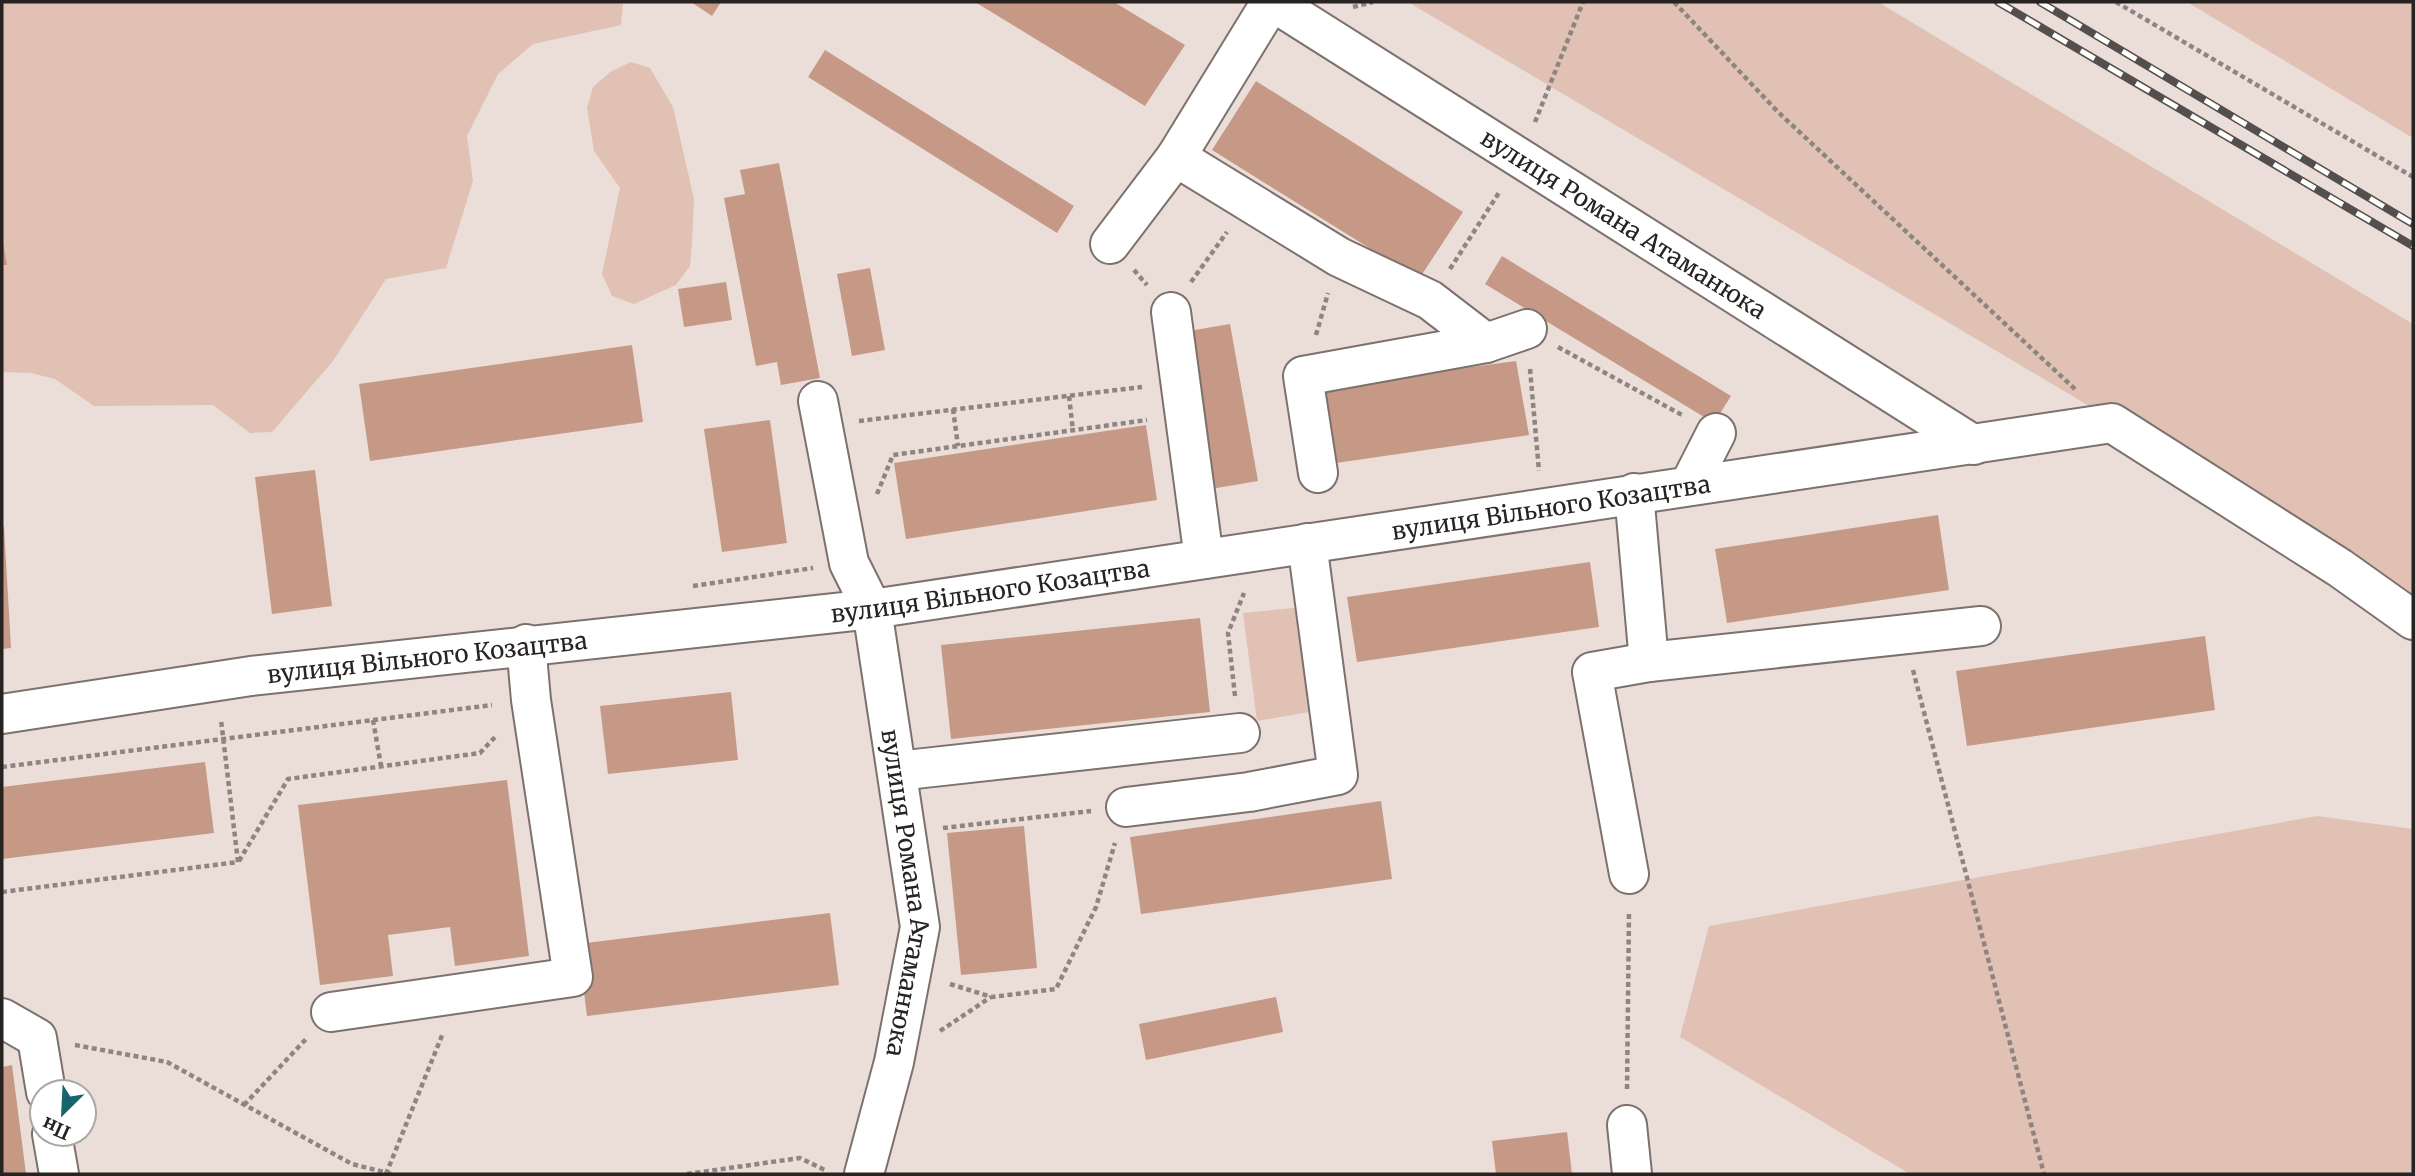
<svg xmlns="http://www.w3.org/2000/svg" width="2415" height="1176" font-family="Merriweather,serif">
<rect width="100%" height="100%" fill="#ebded9"/>
<path fill="#e0c1b3" d="M2,2h619l2,1 -2,22 -88,19 -35,30 -31,62 6,45 -27,87 -60,11 -53,82 -61,71 -22,1 -37,-28 -119,1 -39,-27 -24,-6 -29,-1z
M1408,2h470l535,322v274z
M2187,2h226v136z
M631,62l19,6 23,39 21,92 -2,44 -2,23 -14,19 -42,19 -22,-8 -10,-22 18,-86 -26,-37 -7,-43 6,-21 17,-15z
M1304,607l11,104 -58,10 -14,-108z
M2317,816l96,13v345h-503l-230,-137 29,-111z"/>
<path fill="#c59986" d="M691,2h30l-9,14z
M975,2h139l71,43 -40,61z
M825,50l249,156 -17,27 -249,-156z
M1256,81l207,131 -44,67 -207,-129z
M779,163l41,215 -39,7 -4,-23 -21,4 -32,-168 21,-4 -5,-24z
M2,237l5,28h-5z
M1502,256l229,140 -17,27 -229,-139z
M870,268l15,82 -33,6 -15,-82z
M726,282l6,38 -48,7 -6,-38z
M1230,324l28,157 -47,8 -28,-157z
M632,345l11,77 -273,39 -11,-77z
M1516,361l13,74 -200,29 -9,-77z
M770,420l17,123 -65,9 -18,-123z
M1146,425l11,75 -251,39 -12,-76z
M315,470l17,136 -60,8 -17,-137z
M1938,515l11,75 -222,33 -12,-74z
M2,527h2l7,121 -9,1z
M1590,562l9,65 -242,35 -10,-65z
M1200,618l10,94 -259,27 -10,-94z
M2205,636l10,74 -248,36 -11,-75z
M731,692l7,68 -130,14 -8,-68z
M205,762l9,71 -212,26v-72z
M507,780l22,176 -74,10 -5,-39 -62,8 5,41 -73,9 -22,-180z
M1381,801l11,78 -251,35 -11,-77z
M1024,826l13,142 -76,7 -14,-142z
M830,913l9,72 -252,31 -9,-72z
M1276,997l7,35 -137,28 -7,-36z
M12,1065l14,109h-24v-107z
M1567,1132l5,42h-76l-4,-33z"/>
<g fill="none" stroke-linecap="round" stroke-linejoin="round">
<g stroke="#7d716d" stroke-width="42">
<g id="minor">
<path d="M1271,2l-95,155 163,100 91,43 56,43"/>
<path id="s1" d="M1273,2l701,443"/>
<path d="M1110,244l66,-87"/>
<path d="M1171,312l33,247"/>
<path id="s2" d="M818,401l31,162 23,46 48,318 -26,135 -30,112"/>
<path d="M1318,473l-15,-97 183,-33 41,-14"/>
<path d="M1690,484l26,-51"/>
<path d="M1634,493l15,169 332,-36"/>
<path id="s3" d="M2,714l249,-38 621,-67 1240,-186 228,145 73,52"/>
<path d="M897,771l343,-38"/>
<path d="M1126,807l123,-15 89,-17 -31,-232"/>
<path d="M1629,874l-37,-202 57,-10"/>
<path d="M331,1012l242,-35 -42,-277 -5,-56"/>
<path d="M2,1018l35,20 9,54"/>
<path d="M1627,1125l5,49"/>
<path d="M52,1134l7,40"/>
</g>
</g>
<path stroke="#8e8581" stroke-width="4.5" stroke-dasharray="5 3.5" stroke-linecap="butt" d="M1674,2l104,110 298,278
M2116,2l297,175
M1353,7l20,-5
M1535,122l48,-120
M1450,269l50,-78
M1134,270l13,15
M1191,282l36,-50
M1316,335l12,-42
M1558,347l124,68
M1530,369l9,102
M1069,396l4,35
M953,409l5,37
M859,421l283,-34
M877,494l16,-39 254,-35
M693,586l120,-18
M1913,670l131,504
M1235,696l-7,-63 16,-40
M373,720l8,46
M2,767l490,-62
M943,828l148,-17
M239,861l49,-82 192,-26 16,-17
M2,892l236,-30 -17,-142
M950,984l42,13 64,-8 40,-82 19,-64
M940,1031l51,-34
M75,1045l92,17 185,102 40,10
M1627,1089l2,-177
M244,1105l63,-67
M386,1174l57,-141
M687,1174l113,-16 27,13"/>
<use href="#minor" stroke="#fff" stroke-width="38"/>
<g stroke="#544e4c" stroke-width="8">
<path id="rail" d="M1998,2l415,244
M2040,2l373,222"/>
</g>
<use href="#rail" stroke="#fff" stroke-width="5" stroke-dasharray="16" stroke-linecap="butt"/>
</g>
<g text-anchor="middle" dominant-baseline="central" stroke-width="7" stroke-linejoin="round" paint-order="stroke">
<g font-size="24" fill="#272321" stroke="#fff">
<text stroke="none"><textPath href="#s1" startOffset="415">вулиця Романа Атаманюка</textPath></text>
<text stroke="none"><textPath href="#s3" startOffset="1563">вулиця Вільного Козацтва</textPath></text>
<text stroke="none"><textPath href="#s3" startOffset="996">вулиця Вільного Козацтва</textPath></text>
<text stroke="none"><textPath href="#s3" startOffset="429">вулиця Вільного Козацтва</textPath></text>
<text stroke="none"><textPath href="#s2" startOffset="504">вулиця Романа Атаманюка</textPath></text>
</g>
</g>
<rect width="2415" height="1176" fill="none" stroke="#272321" stroke-width="7"/>
<g transform="translate(63 1113) rotate(204)"><circle r="33" fill="#ffffff" stroke="#a9a7a6" stroke-width="2"/>
<path d="M0-5L12 26L0 18L-12 26Z" fill="#16646c"/>
<text y="-10" font-size="19" font-weight="bold" text-anchor="middle" fill="#272321">Пн</text>
</g>
</svg>
